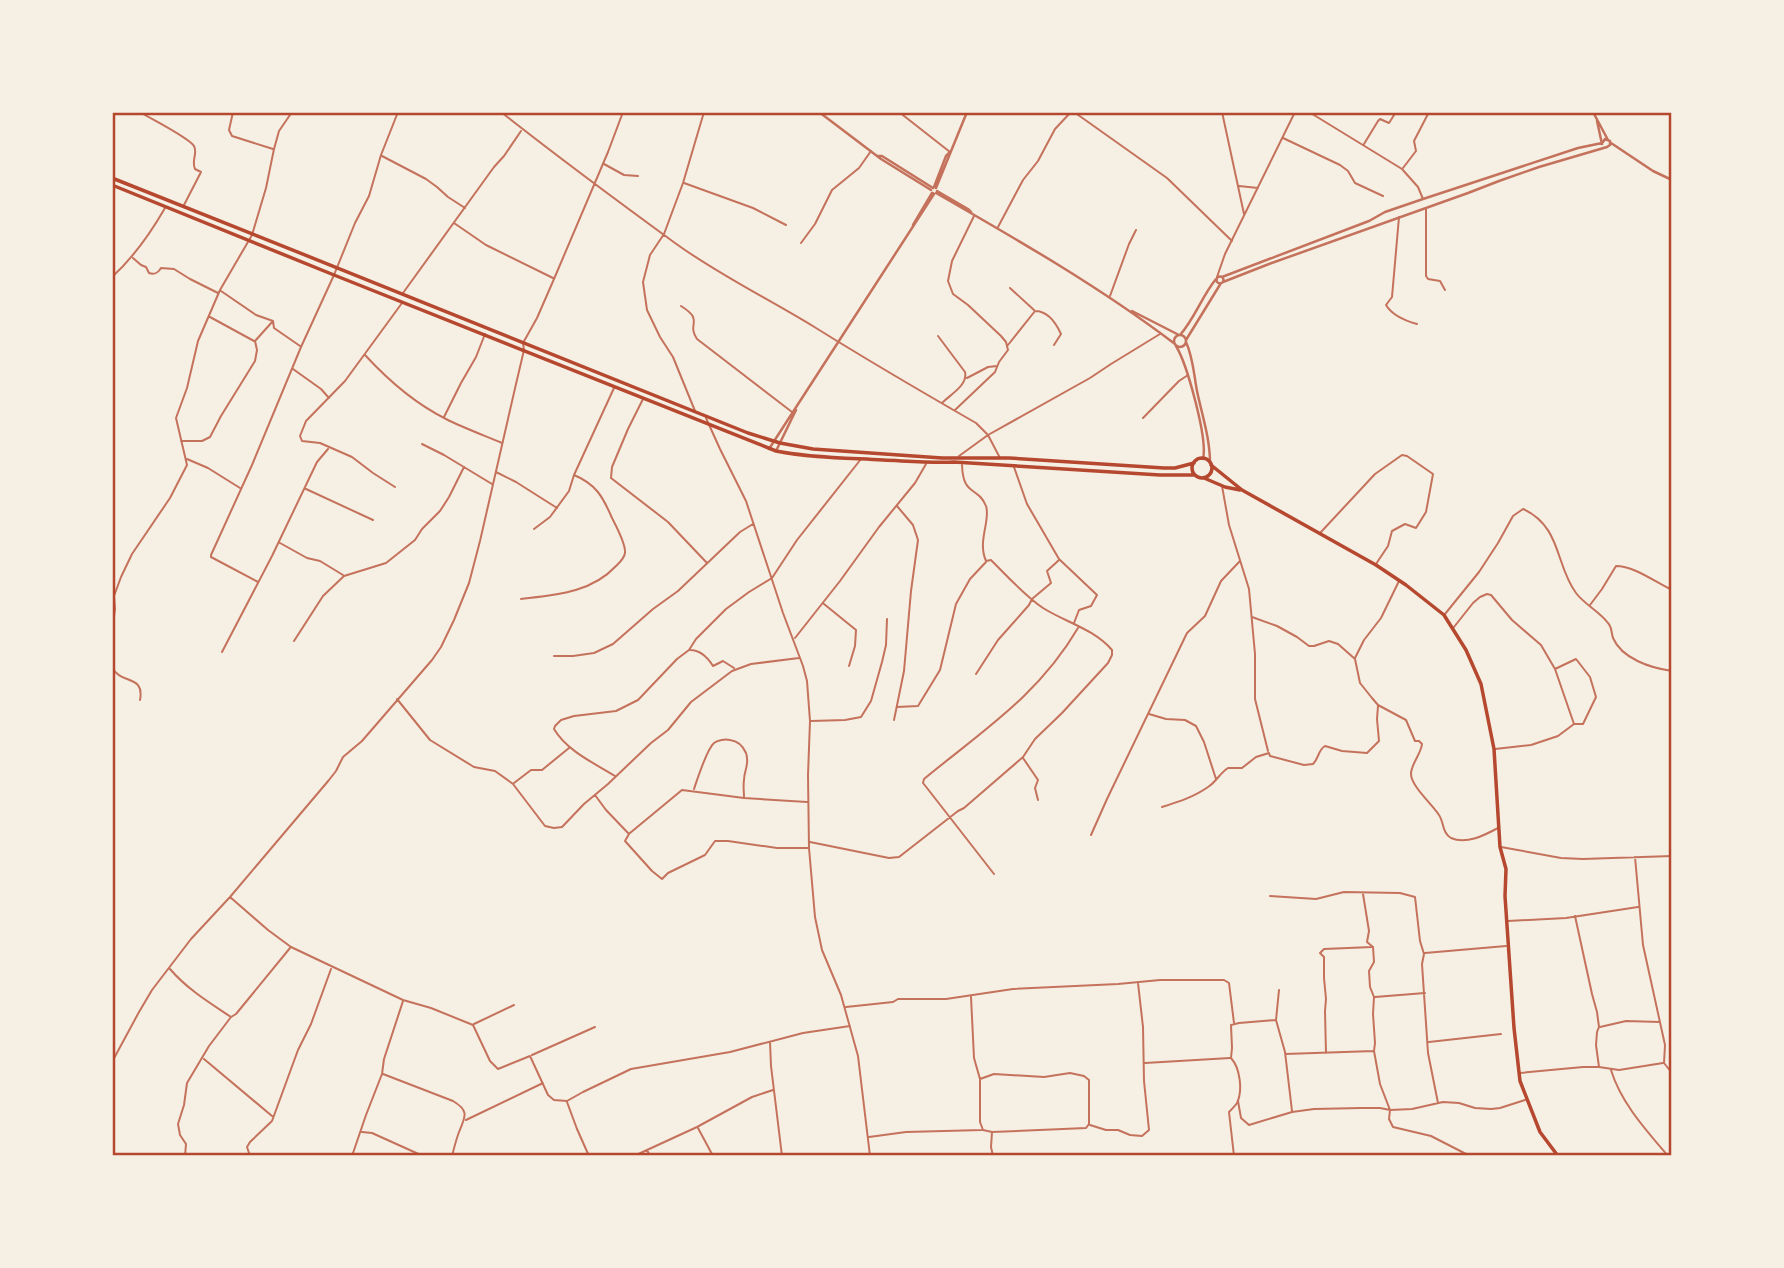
<svg xmlns="http://www.w3.org/2000/svg" width="1784" height="1268" font-family="Bitter,serif">
<rect width="100%" height="100%" fill="#f6efe4"/>
<g fill="none" stroke-linecap="round" stroke-linejoin="round">
<path stroke="#c5725c" stroke-width="2" d="M140,112c11,7 48,25 54,34 4,8 -3,14 1,23l6,3 -17,33
M233,112l-4,18 3,6 41,13
M501,112c57,45 115,88 174,131 44,32 94,56 141,85 53,33 106,64 160,95l12,12 12,23
M899,112l51,40
M1074,112l93,66 65,63
M1222,112l22,102
M1309,112l93,57 16,18 5,12
M1474,112l5,2
M1283,138l57,27 8,6 7,12 28,13
M1364,144l14,-23 2,-2 9,4 7,-11
M382,156l44,23 11,8 11,10 17,11
M604,164l20,11 14,1
M1403,168l13,-17 -2,-10 15,-29
M684,183l69,25 33,17
M1239,186l19,2
M1426,208v68l2,3 12,2 5,9
M1399,217l-7,80 -6,8c6,10 20,16 31,19
M454,223l32,22 67,33
M998,227l25,-47 15,-19 17,-32 16,-17
M801,243l14,-19 17,-34 27,-22 12,-17
M133,258l8,7 5,2 3,6c6,2 9,0 12,-5l13,1 16,10 28,14
M112,277c22,-20 38,-43 53,-69
M1217,277l8,-23 70,-142
M1010,288l24,22
M221,291l35,24 17,6 1,7 26,18
M403,293l91,-126 10,-11 17,-25
M1110,296l19,-52 7,-14
M681,306c24,15 5,17 16,33l95,73
M210,317l44,24
M938,336l27,36c3,13 -14,22 -23,31
M1008,345l27,-34c13,0 21,12 26,23l-7,11
M365,355c23,25 51,49 81,64 18,9 37,16 56,24
M293,369l28,20 8,9
M967,378l21,-11 9,-1
M643,399l-15,30 -16,38 -1,11 57,44 39,41
M955,410l40,-38 4,-10 9,-12 -2,-8 -5,-6 -33,-31 -15,-11 -5,-13 4,-20 22,-45
M695,411l-22,-54 -13,-20 -13,-27 -4,-28 7,-27 14,-21 19,-51 21,-71
M444,417l17,-34 15,-26 9,-23
M706,418l14,31 26,52 37,112 20,53 4,15 3,40 -2,54 1,73 6,69 7,33 19,45 17,61 12,100
M1143,418l36,-37 9,-6
M181,441h21l8,-4 11,-21 34,-55 2,-11 -2,-9 18,-20
M422,444l22,11 48,29
M959,456l29,-21 102,-57 21,-14 49,-30
M187,459l21,9 32,20
M962,465c1,32 16,21 24,41 5,14 -9,35 0,55
M1014,467l13,37 32,55 38,36 -6,11 -12,4 -5,13
M496,472l20,10 41,26
M1222,486l7,39 20,64 6,65v45l13,52
M395,487l-22,-14 -21,-16 -32,-14 -18,-2 -2,-5 6,-15 39,-40 57,-78
M306,489l67,31
M534,529l16,-12 19,-26 5,-16 40,-87
M1321,532l54,-58 27,-19 5,1 26,18 -7,38 -10,16 -11,-4 -13,7 -4,15 -12,18
M280,543l27,15 13,3 23,14
M258,582l-47,-25v-2l41,-90 49,-118 33,-72 21,-52 14,-27 12,-41 17,-43
M521,599c34,-4 70,-6 95,-33 3,-3 8,-7 9,-13 1,-9 -9,-27 -13,-35 -9,-21 -16,-34 -38,-43
M824,604l32,26 -1,16 -6,20
M1590,605l12,-16 14,-23c18,0 39,16 56,24
M1445,614l34,-42 19,-29 15,-27 10,-7c39,18 32,56 53,84 9,12 23,18 32,30 4,4 3,9 5,15 9,21 38,30 59,33
M1252,617l25,9 20,11 12,9h5l15,-5 9,3 17,15 5,24 12,15 6,7 28,15 9,21h4l3,3c-1,10 -11,20 -11,30 0,12 21,30 28,41 5,7 3,18 12,23 15,7 34,-3 47,-10
M1454,627l19,-24 7,-6 7,-3 4,1 21,25 29,25 14,24 19,55
M112,629l3,-20 -1,-13 7,-19 11,-23 38,-56 17,-33 -11,-47 11,-30 11,-47 22,-51 32,-55 14,-47 8,-39 5,-18 13,-19
M795,638l45,-57 39,-54 36,-44 11,-19
M294,641l29,-45 21,-20 42,-13 29,-23 7,-11 18,-18 9,-14 15,-30
M690,650c10,0 18,8 23,16l10,-5 11,7
M222,652l50,-96 45,-94 11,-13
M554,656h19l21,-3 19,-9 40,-35 25,-18 62,-59 13,-8
M1355,658l9,-18 17,-22 18,-37
M112,667c8,18 33,7 28,33
M976,674l22,-34 31,-35 3,-6 19,-16 -4,-12 12,-11
M397,699l33,41 44,27 21,4 18,13 32,42 9,2 8,-1 22,-23 24,-20 43,-41 17,-13 23,-28 41,-31 19,-7 48,-6
M897,707l21,-1 22,-36 16,-66 14,-25 16,-17
M1149,714l17,5 19,1 11,6 8,16 12,37
M894,720l10,-49 7,-80 7,-51 -5,-15 -16,-19
M811,721l34,-1 16,-3 10,-16 11,-39 4,-17 1,-26
M1495,749l36,-4 27,-9 16,-12h9l13,-27 -6,-20 -14,-18 -21,10
M1023,758l15,22 -3,8 3,12
M615,776c-21,-13 -48,-25 -61,-47l1,-3 6,-6 13,-4 42,-5 22,-11 39,-41 12,-9 7,-11 30,-30 23,-17 23,-14 25,-38 64,-81
M514,783l17,-13h11l27,-22
M694,789c3,-9 13,-40 20,-46 4,-3 11,-4 16,-3 8,1 13,6 16,13 4,11 -2,17 -2,27 -1,6 0,12 0,17
M595,795l11,15 23,24 -4,7 27,30 10,8 6,-6 37,-18 10,-14h13l49,7h31
M1162,807c16,-5 32,-10 46,-20 8,-5 12,-14 20,-19h14l14,-11 13,-4 1,3 34,9 9,-1c6,-6 5,-14 12,-18l17,5 25,2 12,-12 -2,-22 1,-13
M630,833l52,-43 62,8 63,4
M1091,835l16,-36 80,-166 18,-17 16,-35 19,-20
M810,842l79,16 10,-1 59,-46 6,-3 59,-51 12,-18 27,-26 46,-50 4,-8v-5c-18,-21 -47,-28 -69,-42 -18,-12 -37,-33 -52,-48l-5,1
M1501,847l60,11 22,1 89,-3
M1635,857l8,88 22,100 -1,18 8,10
M994,874l-67,-86 -4,-5 1,-4c58,-48 114,-83 154,-151
M1363,894l6,37 -2,11 6,5 1,15 -5,9 1,16 4,10 -1,17 2,29 -1,8 6,33 10,26 -1,9 4,8 38,9 39,20
M1270,896l46,3 28,-7 56,1 15,4 5,44 4,13 -2,10 6,89 10,50
M230,897l38,33 23,17 112,53 28,8 42,17 17,36 8,8 32,-13 18,39 6,5 13,1 16,-9 48,-23 99,-17 73,-19 47,-7
M1575,916l17,78 5,18 2,15 -2,5 -1,13 3,22
M1508,921l58,-3 72,-11
M1425,953l81,-7
M170,969c17,20 40,34 61,48
M1279,990l-3,30 9,32 7,59
M971,997l3,61 6,21v43l3,8 9,2 -1,15 2,9
M1375,997l50,-4
M846,1007l47,-5 5,-3h48l67,-10 105,-5 42,-4h64l5,3 5,40
M474,1024l40,-19
M1600,1027l26,-6 34,1
M770,1042l1,24 11,90
M1429,1042l72,-8
M1326,1053l-1,-42 1,-12 -2,-21v-21l-4,-4 4,-4 48,-2
M1285,1054l89,-3
M532,1055l63,-28
M204,1059l68,57
M112,1062l27,-50 13,-22 39,-51 39,-42 99,-117 7,-9 7,-14 19,-16 70,-81 9,-13 13,-27 15,-37 11,-42 36,-157 8,-34 -1,-7 14,-25 17,-39 54,-127 15,-40
M1145,1063l85,-5
M1611,1070c10,33 35,60 57,86
M1520,1073l63,-6h16l20,3 44,-7
M383,1074l70,27c17,10 12,16 6,31 -3,8 -5,16 -7,24
M980,1079l14,-5 50,3 26,-4 14,3 5,4v44l-3,4 -94,4
M1238,1101l3,17 8,7 43,-13 22,-3 47,-1h19l10,2 22,-1 31,-7 16,1 16,5 16,1 9,-1 25,-8
M567,1102l10,27 12,27
M466,1120l77,-37
M1090,1125l16,5h12l12,5 12,1 7,-6 -5,-49 -1,-54 -5,-44
M698,1128l15,28
M362,1132l10,1 51,23
M869,1137l37,-5 76,-2
M647,1150l3,6
M185,1156l1,-12 -6,-9 -2,-11 6,-19 3,-22 22,-37 22,-29 5,-3 54,-66
M250,1156l-3,-9 3,-5 22,-21 26,-71 13,-26 20,-55
M352,1156l14,-41 16,-41 2,-15 19,-58
M634,1156l63,-29 55,-30 21,-7
M857,1156l12,-2
M1234,1156l-5,-44c3,-3 6,-6 8,-9 6,-13 3,-35 -6,-45l1,-10 -1,-23 8,-2 37,-3"/>
<path stroke="#c5725c" stroke-width="2.5" d="M819,112l62,47 50,31
M1593,112l15,28
M1597,121l5,23
M1603,142l2,-3 5,2v4l-3,2
M1611,143l42,28 19,9
M878,156h4l51,32
M934,187l12,-31 4,-4
M936,188l31,-76
M937,191l31,18 3,3
M936,193c82,47 164,94 239,151
M913,225l19,-32h1
M1216.5 280a3.5 3.5 0 1 1 7 0a3.5 3.5 0 1 1-7 0Z
M1222,277l147,-56 16,-9 38,-13 155,-51 24,-5
M1223,282l46,-18 199,-71 31,-12 40,-14 68,-20
M1132,311l47,24
M1180,335c15,-17 22,-39 36,-56
M1174 341a6 6 0 1 1 12 0a6 6 0 1 1-12 0Z
M1186,340l35,-57
M1186,342c7,15 8,33 11,49 5,24 13,47 13,72
M1176,346c11,18 32,93 27,113
M769,449l165,-255
M776,451l20,-41"/>
<path stroke="#b5482f" stroke-width="3.5" d="M112,178c212,85 424,168 636,255l32,10 33,6 129,9h67l155,10h11l19,-5
M112,185l222,90 442,176c35,7 72,7 107,9 24,1 47,3 71,2l206,13h35
M1192 468a10 10 0 1 1 20 0a10 10 0 1 1-20 0Z
M1211,465l31,25 134,75 30,20 38,30 22,35 15,34 13,65 6,98 6,22 -1,27 9,132 6,53 20,51 18,24
M1204,478l21,9 15,3"/>
</g>
<rect width="1784" height="1268" fill="none" stroke="#f6efe4" stroke-width="228"/>
<rect x="114" y="114" width="1556" height="1040" fill="none" stroke="#b5482f" stroke-width="2.5"/>
</svg>
